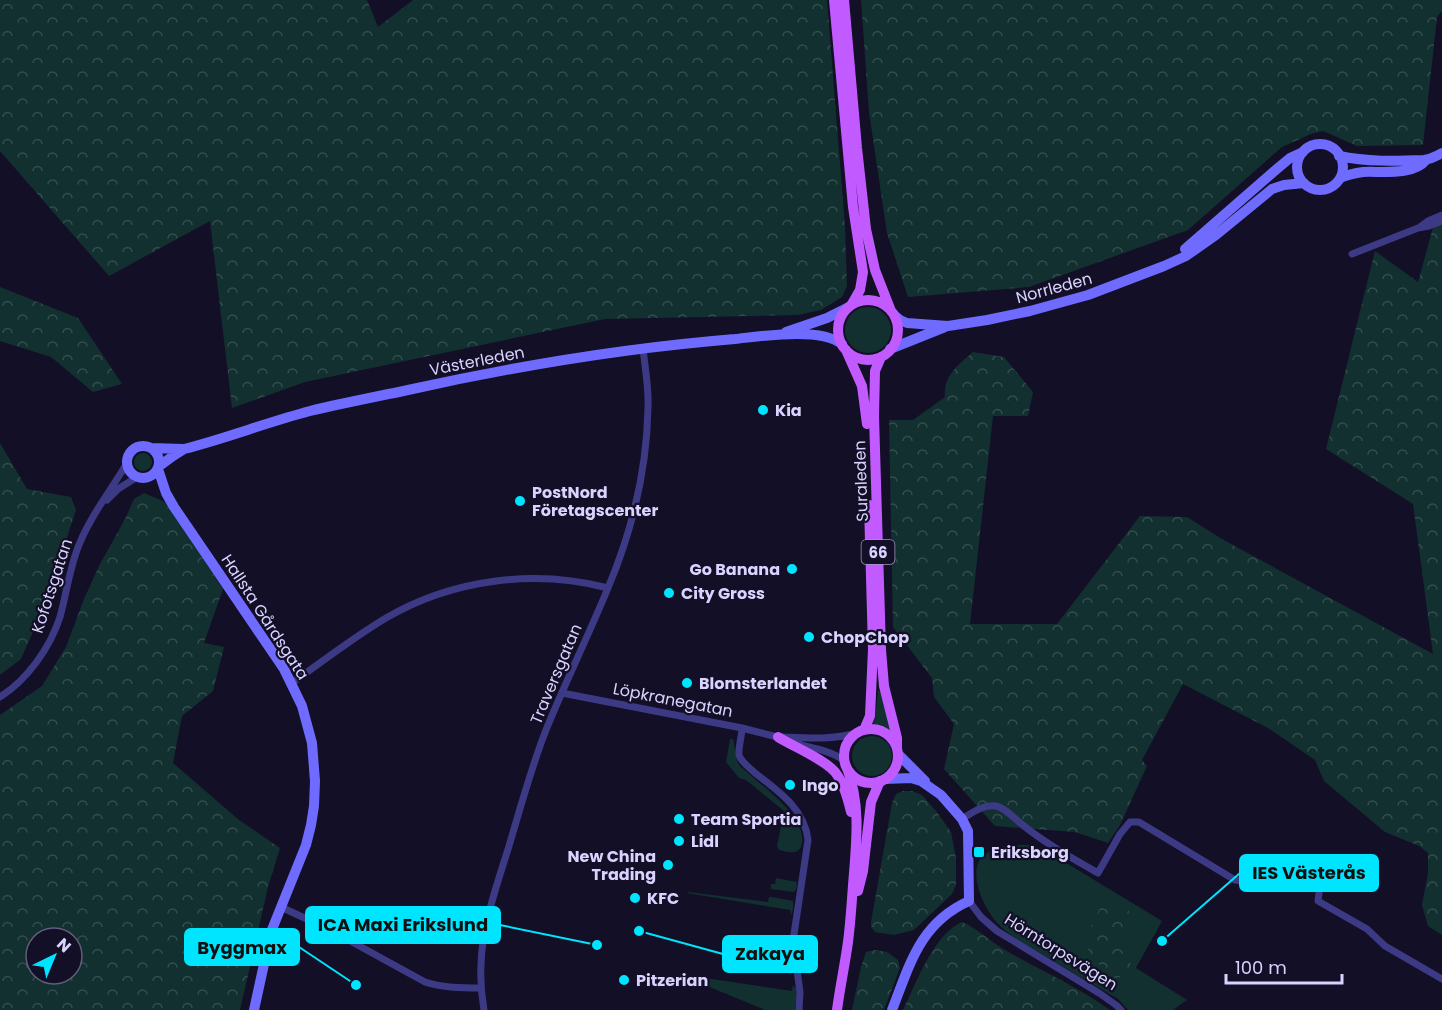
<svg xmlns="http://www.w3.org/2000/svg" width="1442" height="1010" font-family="Poppins,sans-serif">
<defs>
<pattern id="forest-crowns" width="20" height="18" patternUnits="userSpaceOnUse" patternTransform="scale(1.5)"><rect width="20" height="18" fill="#12302f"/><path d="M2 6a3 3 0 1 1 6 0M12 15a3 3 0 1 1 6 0" fill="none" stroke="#344d4e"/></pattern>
</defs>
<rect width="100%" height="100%" fill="#130f26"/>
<path fill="#12302f" d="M845 330a23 23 0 1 1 46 0a23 23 0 1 1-46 0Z
M134 462a9 9 0 1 1 18 0a9 9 0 1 1-18 0Z
M878,690l2,1 11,40 -8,-5 -10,-2 2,-6z
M852 756a20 20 0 1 1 40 0a20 20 0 1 1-40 0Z
M730,739h3c3,9 1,16 6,26 17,17 68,50 63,78 -2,13 -14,9 -23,7l-2,-4 7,-35 -38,-31 -7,-2 -13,-16z
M1008,845h24l13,5 117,71 -26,47 51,32 -14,10h-45l-10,-11c-26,-15 -53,-31 -79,-47 -14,-8 -31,-17 -42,-29 -9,-11 -18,-27 -20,-41 -4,-27 10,-30 31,-37z
M776,878l21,4 -1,8 -3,2 -22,-3v-5h4z
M688,892l80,10 1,-5h3l21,4v9l-2,5 -1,-5 -103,-17z
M678,974l114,17 1,-6 4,4 -2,21h-30z"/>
<path fill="url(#forest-crowns)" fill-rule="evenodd" d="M0,0h367l11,27 35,-27h414l18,226 2,60 -5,11 -21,13 -23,5 -193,4 -300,63 -73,26 -22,-187 -101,55 -109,-125z
M861,0h581v11l-5,6 -14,128 -66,1 -34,-15 -12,3 -29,13 -94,83 -159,57 -121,10 -21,-64 -18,-121z
M1442,221v714l-14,-9 -6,-21 6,-32v-20l-9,-7 -34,-14 -61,-51 -9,-21 -47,-32 -85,-44 -41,76 5,6 -27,59 -12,18 -33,-11 -80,-6 -51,-57 10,-45 -20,-27 -2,-19 -39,-51 -4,-207h24l32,-23c-2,-21 13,-32 28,-45l31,5 29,35 -5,24h-35l-23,208h87l83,-108 47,1 35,22 211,115 -20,-150 -87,-55 49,-198 43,31 16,-58z
M0,287l78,31 44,66 -29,8 -42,-35 -51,-16z
M0,443l27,46 44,8 5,13 -31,94 -24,55 -21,16z
M144,493l21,9 58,87 -19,54 20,4 -11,44 -31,25 -9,47 66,57 41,28 -12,39 -28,123h-240v-295l42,-29 24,-39 18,-48 15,-33 26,-47 9,-20zM36,938h36v36h-36z
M903,791h9l10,4 14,16 15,21 5,26v27l-4,9 -38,36 -20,5 -19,-3 -4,-5v-5l21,-119 4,-9z
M1109,901l11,2 9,8 -1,12 -4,16 6,19 1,9 -6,9 -10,2c-12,-8 -28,-24 -30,-38l16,-34z
M962,922c16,7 28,19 43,28 35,20 72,36 105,60h-207c14,-28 30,-75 59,-88z
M875,950l12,2 11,8 2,8 -16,42h-32l9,-43 5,-15z"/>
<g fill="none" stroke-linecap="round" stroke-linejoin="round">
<path stroke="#3d3a85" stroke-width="7" d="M1421,226l7,-5 14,-6
M1352,254l66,-26 11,-2 13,-5
M107,500l11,-11 19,-12
M292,683c31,-22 62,-46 94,-65 67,-39 148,-49 222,-30
M562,693l180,35 39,10
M0,697c27,-17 50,-49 60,-80 6,-22 9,-45 17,-67 11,-31 33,-58 50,-87
M742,728c0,7 -4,21 -3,27 2,7 11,13 16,18 23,18 50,36 53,67l-15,101 7,51 -1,18
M782,737c25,1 49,3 75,-4
M797,744c17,4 34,7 48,17
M962,819c10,-6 21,-15 34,-13 9,2 16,10 23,16 24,20 51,35 79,51l22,-39 10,-12h9l96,58 9,1 28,-22 8,-1 40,26 -2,17 49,28 18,17 57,33
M969,901l12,16 16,14 102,62 17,12 5,5
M281,907l51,24 93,51c19,6 36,6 56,6
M484,1010c-11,-62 7,-106 25,-164 12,-40 23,-82 39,-121 19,-46 41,-91 60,-137 24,-57 39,-120 40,-181 1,-19 -3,-39 -5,-59"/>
<path stroke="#6f6bff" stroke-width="10" d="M1297 167a23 23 0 1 1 46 0a23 23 0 1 1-46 0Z
M1339,156c28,6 57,5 85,4 6,-1 13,-4 18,-7
M1340,178c7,-3 15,-5 23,-6 18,-1 50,4 63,-12
M1185,249l93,-81 12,-10 13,-6
M895,316l5,4 7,3 41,3 39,-6 43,-9 58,-16 76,-29 22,-10 30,-21 56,-46 12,-4 20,-2
M786,332l41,-14 20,-10
M890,349l55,-22
M127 462a16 16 0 1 1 32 0a16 16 0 1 1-32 0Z
M151,448l33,1
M158,467l15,-11 11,-7c43,-11 84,-27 126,-38 33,-8 65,-14 98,-21 108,-24 217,-42 327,-51 28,-3 85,-12 107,5
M158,469l8,24 8,14 110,162 18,37 10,37 3,38 -1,25 -3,19 -5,20 -35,87 -17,78
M898,754l27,27
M885,779l26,-1 10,3 20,14 21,24 6,12 1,70c-49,22 -59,63 -77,109"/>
<path stroke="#c25bff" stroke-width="10" d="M834,0l19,207 10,65 -3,18 -8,14
M844,0l13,148 9,81 9,41 16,41
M838 330a30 30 0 1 1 60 0a30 30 0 1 1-60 0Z
M846,350l16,36 5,38
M881,357l-6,14 -1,45 7,234 3,36 13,52v9
M844 756a27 27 0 1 1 54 0a27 27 0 1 1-54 0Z
M864,730l6,-14 3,-67 -4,-144
M778,737c16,10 46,22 57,35 9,11 13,27 16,40
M858,891l5,-20 8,-69 9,-21
M837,1010c3,-23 8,-46 11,-68 3,-23 4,-46 6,-69 3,-36 6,-71 -7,-105"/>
</g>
<g fill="#00e5ff" stroke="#130f26" stroke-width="2">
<circle cx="763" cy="410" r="6"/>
<circle cx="520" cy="501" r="6"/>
<circle cx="792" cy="569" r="6"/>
<circle cx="669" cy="593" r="6"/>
<circle cx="809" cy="637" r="6"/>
<circle cx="687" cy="683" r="6"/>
<circle cx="790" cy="785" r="6"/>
<circle cx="679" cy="819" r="6"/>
<circle cx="679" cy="841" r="6"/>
<rect x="973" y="846" width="12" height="12" rx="3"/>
<circle cx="668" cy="865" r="6"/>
<circle cx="635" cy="898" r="6"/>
<circle cx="624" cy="980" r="6"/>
</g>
<g text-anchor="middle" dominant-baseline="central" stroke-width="4.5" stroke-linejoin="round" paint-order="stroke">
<rect fill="#130f26" stroke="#9e99be" stroke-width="1.5" x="861.5" y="540" width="33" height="24" rx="4.5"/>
<g font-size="15" font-weight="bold" fill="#d9d4ff">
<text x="878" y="552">66</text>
</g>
<g font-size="16" fill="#d9d4ff" stroke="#130f26">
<text transform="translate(1054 288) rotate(-15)">Norrleden</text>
<text transform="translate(477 361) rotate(-11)">Västerleden</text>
<text transform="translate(861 481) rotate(-92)">Suraleden</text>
<text transform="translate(52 586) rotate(-72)">Kofotsgatan</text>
<text transform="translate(265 617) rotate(57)">Hallsta Gårdsgata</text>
<text transform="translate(556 674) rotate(-67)">Traversgatan</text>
<text transform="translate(673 700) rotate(11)">Löpkranegatan</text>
<text transform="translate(1061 952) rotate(32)">Hörntorpsvägen</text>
</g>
<g font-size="16" font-weight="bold" fill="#d9d4ff" stroke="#130f26" text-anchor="start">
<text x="775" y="410">Kia</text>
<text x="532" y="492">PostNord<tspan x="532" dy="18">Företagscenter</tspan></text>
<text x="780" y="569" text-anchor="end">Go Banana</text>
<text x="681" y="593">City Gross</text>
<text x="821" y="637">ChopChop</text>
<text x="699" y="683">Blomsterlandet</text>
<text x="802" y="785">Ingo</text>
<text x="691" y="819">Team Sportia</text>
<text x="691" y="841">Lidl</text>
<text x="991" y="852">Eriksborg</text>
<text x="656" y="856" text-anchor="end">New China<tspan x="656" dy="18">Trading</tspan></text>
<text x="647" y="898">KFC</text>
<text x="636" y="980">Pitzerian</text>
</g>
</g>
<path fill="none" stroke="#00e5ff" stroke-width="2" d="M1162 941L1240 873M597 945L500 925M356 985L299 947M639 931L723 954"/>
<g fill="#00e5ff" stroke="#130f26" stroke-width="2">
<circle cx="1162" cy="941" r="6"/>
<circle cx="597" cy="945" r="6"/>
<circle cx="356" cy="985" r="6"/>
<circle cx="639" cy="931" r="6"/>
</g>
<g fill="#00e5ff" stroke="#00e5ff" stroke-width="2">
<rect x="1240" y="855" width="138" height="36" rx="6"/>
<rect x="306" y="907" width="194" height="36" rx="6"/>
<rect x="185" y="929" width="114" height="36" rx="6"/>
<rect x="723" y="936" width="94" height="36" rx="6"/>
</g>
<g font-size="18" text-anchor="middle" font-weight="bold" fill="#111">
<text x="1309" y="879">IES Västerås</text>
<text x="403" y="931">ICA Maxi Erikslund</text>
<text x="242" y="954">Byggmax</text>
<text x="770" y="960">Zakaya</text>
</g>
<g transform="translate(54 956) rotate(43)"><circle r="28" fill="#130f26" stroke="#625e7d" stroke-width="1.5"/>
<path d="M0-4.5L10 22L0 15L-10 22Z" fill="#00e5ff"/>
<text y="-9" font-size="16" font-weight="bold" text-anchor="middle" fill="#d9d4ff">N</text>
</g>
<path d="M1226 974v9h116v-9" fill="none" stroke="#d9d4ff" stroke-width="3"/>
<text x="1235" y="974" font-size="18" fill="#d9d4ff" stroke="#130f26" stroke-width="4.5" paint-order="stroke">100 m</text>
</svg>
